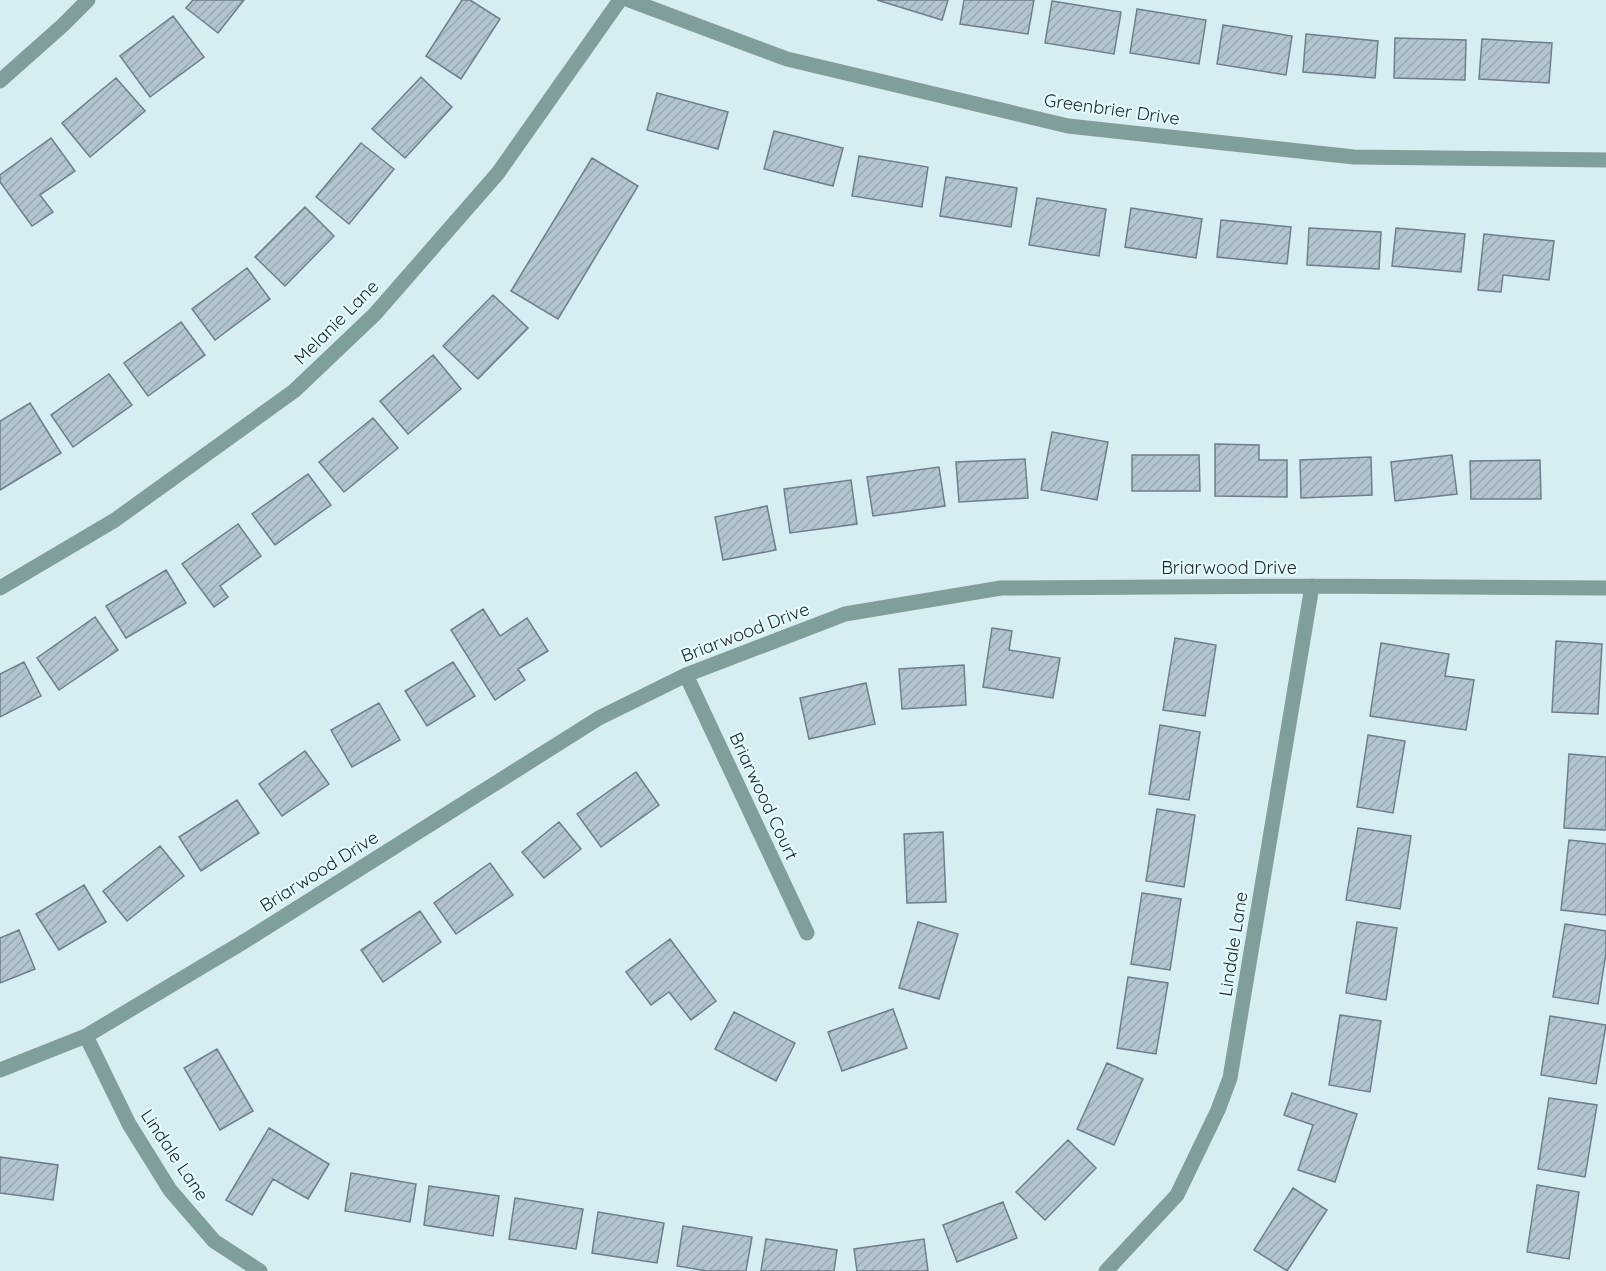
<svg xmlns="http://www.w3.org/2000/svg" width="1606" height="1271" font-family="Quicksand,sans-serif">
<defs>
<pattern id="building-hatch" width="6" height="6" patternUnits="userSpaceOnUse" patternTransform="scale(1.5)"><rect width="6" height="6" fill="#b2c5cf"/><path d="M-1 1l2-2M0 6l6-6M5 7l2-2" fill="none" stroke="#99a9b2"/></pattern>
</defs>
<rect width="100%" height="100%" fill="#d6edf1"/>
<path fill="url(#building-hatch)" stroke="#6d7f88" stroke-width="1.5" d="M193,0h51l-26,33 -32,-25z
M462,0h8l30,19 -39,60 -35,-23z
M877,0h71l-6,20z
M964,0h70l-6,34 -68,-10z
M1052,1l69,11 -7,42 -69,-11z
M1137,9l69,11 -7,44 -69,-11z
M173,16l31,41 -54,40 -30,-41z
M1223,25l69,11 -6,39 -69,-11z
M1306,34l72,7 -3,37 -72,-6z
M1395,38l71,2 -1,40 -71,-2z
M1482,39l70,4 -3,40 -70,-4z
M421,77l31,30 -47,51 -33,-29z
M116,78l29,33 -55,46 -28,-34z
M657,93l71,19 -10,37 -71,-19z
M774,131l69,17 -10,38 -69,-17z
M51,138l24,33 -35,24 13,17 -21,14 -32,-44v-7z
M361,143l33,26 -45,55 -33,-27z
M859,156l69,11 -6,40 -70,-11z
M592,158l46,28 -80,133 -47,-28z
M946,177l71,11 -6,39 -71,-11z
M1037,198l69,11 -7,47 -70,-11z
M305,207l29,29 -49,50 -30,-29z
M1131,208l71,11 -6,39 -71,-11z
M1221,220l70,7 -4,37 -70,-7z
M1309,228l72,4 -2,37 -72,-4z
M1396,228l69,6 -4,38 -69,-6z
M1484,234l70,7 -5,39 -46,-5 -2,17 -23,-2z
M247,268l23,31 -55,41 -23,-31z
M493,295l35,33 -50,51 -35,-33z
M181,322l24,33 -57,41 -24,-33z
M433,355l28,34 -53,45 -28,-33z
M109,374l23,31 -59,42 -22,-32z
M30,403l31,50 -61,37v-69z
M373,418l25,30 -54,44 -25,-30z
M1052,432l56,10 -11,58 -56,-10z
M1215,444l44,1v15h28v37l-72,-1z
M1132,455h67l1,36h-68z
M1452,455l5,39 -62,7 -4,-39z
M1371,457l1,38 -71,3 -1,-38z
M1025,459l3,39 -69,4 -3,-40z
M1540,460l1,39h-70l-1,-38z
M939,467l6,39 -72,10 -6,-39z
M308,474l23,31 -56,40 -23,-31z
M851,480l6,44 -67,9 -6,-44z
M767,506l9,44 -53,10 -8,-43z
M238,524l23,32 -41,30 8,11 -14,10 -32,-43z
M166,570l20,33 -60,35 -20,-32z
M483,609l17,27 27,-18 21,33 -30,18 7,11 -30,20 -44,-70z
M95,617l23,33 -59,40 -22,-32z
M992,628l20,3 -3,19 51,8 -7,40 -70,-11z
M1175,638l41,7 -11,71 -42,-6z
M1556,641l46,3 -4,70 -46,-2z
M1381,643l68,11 -4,22 29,4 -8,50 -96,-14z
M24,662l17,34 -41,21v-43z
M453,662l22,34 -48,30 -22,-35z
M964,665l2,40 -64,4 -3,-40z
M866,683l9,41 -66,15 -9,-41z
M379,703l21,37 -48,27 -21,-37z
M1160,725l40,7 -11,68 -40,-6z
M1368,735l37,6 -12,72 -36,-6z
M305,751l24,33 -47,32 -23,-32z
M1569,754l37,3v73l-42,-2z
M636,772l23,33 -58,42 -24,-33z
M237,800l22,33 -58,38 -22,-34z
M1157,809l38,6 -11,72 -38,-6z
M559,822l22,27 -37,29 -22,-26z
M1358,828l53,8 -11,73 -54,-9z
M943,832l3,70 -39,1 -3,-69z
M1569,840l37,4v71l-45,-5z
M160,846l24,30 -57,45 -24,-30z
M490,863l23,32 -57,39 -22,-31z
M84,885l22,37 -47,28 -23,-36z
M1142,893l39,6 -11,71 -39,-6z
M420,911l21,31 -58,40 -22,-32z
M918,922l40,12 -19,65 -40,-11z
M1357,922l40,6 -11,72 -40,-7z
M1565,924l41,7v22l-8,51 -45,-7z
M19,930l16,39 -35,14v-45z
M670,939l46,62 -25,19 -22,-28 -18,13 -25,-33z
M1128,977l40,6 -12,71 -39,-6z
M893,1009l14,39 -65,23 -14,-39z
M734,1012l61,31 -19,38 -61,-32z
M1340,1015l41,6 -11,71 -41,-7z
M1550,1016l56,9 -10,59 -55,-9z
M217,1049l36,62 -33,19 -36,-62z
M1107,1063l36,16 -29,66 -37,-16z
M1292,1093l65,21 -22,68 -37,-12 15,-45 -29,-10z
M1549,1098l48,7 -12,72 -47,-8z
M269,1128l60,36 -21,35 -35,-20 -21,36 -26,-15z
M1068,1140l28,28 -51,52 -29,-28z
M0,1157l58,8 -5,35 -53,-7z
M351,1173l65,11 -6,38 -65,-11z
M1537,1185l42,7 -10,67 -42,-7z
M429,1186l70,10 -6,40 -69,-11z
M1293,1188l34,22 -40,61 -33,-21z
M515,1198l68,11 -7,40 -67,-10z
M1003,1202l14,36 -60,24 -14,-37z
M598,1212l66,11 -7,40 -65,-10z
M683,1226l69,11 -6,34h-39l-30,-5z
M766,1239l71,11 -3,21h-73z
M924,1239l4,32h-71l-3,-22z"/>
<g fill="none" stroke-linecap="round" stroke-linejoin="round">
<path stroke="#809e9b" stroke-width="15" d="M629,0l158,59 281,67 286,31 252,3
M0,81l63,-56 25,-25
M0,588l115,-68 179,-129 81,-77 123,-141 122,-173
M686,675l121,258
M86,1036l43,88 41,66 44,51 46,30
M0,1070l86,-34 159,-95 354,-223 87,-43 159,-61 156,-26 311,-2 294,2
M1106,1271l71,-76 41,-85 12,-32 82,-492"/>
</g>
<g text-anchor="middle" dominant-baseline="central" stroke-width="4.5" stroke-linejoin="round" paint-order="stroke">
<g font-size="18" fill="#212a2c" stroke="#e3faff">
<text transform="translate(1112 109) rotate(8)">Greenbrier Drive</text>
<text transform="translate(336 322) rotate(-45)">Melanie Lane</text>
<text x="1229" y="567">Briarwood Drive</text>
<text transform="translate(745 632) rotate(-21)">Briarwood Drive</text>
<text transform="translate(764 796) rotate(65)">Briarwood Court</text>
<text transform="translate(319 871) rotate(-32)">Briarwood Drive</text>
<text transform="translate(1233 944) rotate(-81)">Lindale Lane</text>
<text transform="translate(175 1155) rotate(56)">Lindale Lane</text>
</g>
</g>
</svg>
